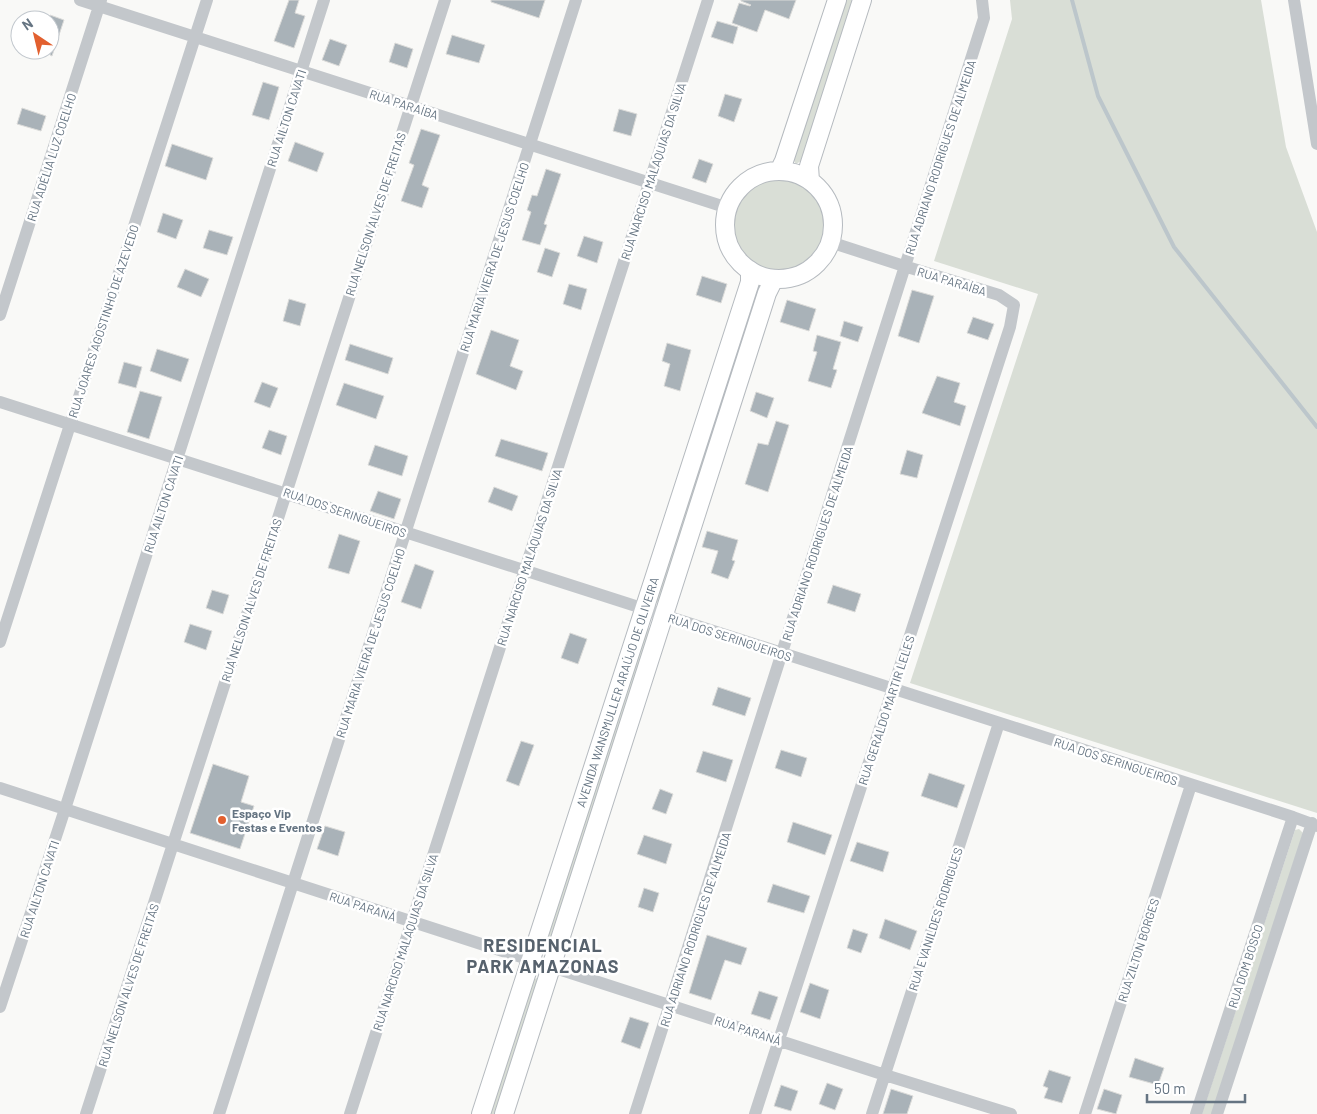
<svg xmlns="http://www.w3.org/2000/svg" width="1317" height="1114" font-family="Barlow,sans-serif">
<rect width="100%" height="100%" fill="#f9f9f7"/>
<path fill="#d9ded6" d="M844,0h8l-51,161 -5,3 -3,-5z
M1010,0h251l25,147 31,85v581l-407,-130 128,-389 -104,-33 78,-242z
M732 224a46 46 0 1 1 92 0a46 46 0 1 1-92 0Z
M760,282l3,4 -100,314 -5,3 -3,-5 101,-314z
M649,628l3,3 -100,315 -5,2 -3,-4 101,-314z
M1299,829l4,4 -91,281h-10l93,-284z
M537,978l2,3 -42,133h-8l44,-134z"/>
<g fill="none" stroke-linecap="round" stroke-linejoin="round">
<path stroke="#bcc6cb" stroke-width="4" d="M1072,0l26,96 76,151 143,180"/>
</g>
<path fill="#a9b2b8" stroke="#dbdbd9" d="M289,0h10l-4,13 10,3 -11,32 -20,-7z
M491,0h54l-6,18 -48,-16z
M741,0h55l-7,19 -24,-9 -8,22 -25,-9 7,-20 11,3 1,-1 -10,-4z
M50,15l14,5 -12,36 -2,-1z
M717,21l21,6 -5,17 -22,-7z
M452,35l33,10 -6,18 -33,-9z
M330,39l17,6 -8,21 -17,-6z
M395,43l18,6 -6,19 -18,-6z
M263,82l16,5 -10,33 -17,-5z
M725,94l17,5 -8,23 -16,-6z
M22,108l24,8 -5,15 -24,-7z
M619,109l18,5 -6,22 -18,-5z
M421,129l19,6 -18,50 7,3 -7,20 -21,-7 13,-36 -5,-2z
M295,142l29,11 -7,19 -29,-11z
M172,144l41,14 -7,22 -41,-14z
M699,159l14,5 -7,19 -14,-5z
M546,169l15,5 -17,50 3,1 -7,20 -18,-5 9,-28 -4,-2 5,-15 5,1z
M163,213l20,7 -7,19 -19,-7z
M209,230l24,7 -6,18 -24,-7z
M584,236l19,6 -6,21 -20,-7z
M545,248l15,5 -8,24 -15,-5z
M185,269l24,10 -8,18 -24,-10z
M702,276l25,8 -6,19 -25,-8z
M569,284l18,5 -6,21 -18,-6z
M912,290l22,6 -15,47 -21,-7z
M289,299l17,5 -6,22 -17,-5z
M787,300l29,9 -7,22 -29,-9z
M973,317l21,7 -6,16 -21,-7z
M844,321l19,6 -5,15 -18,-6z
M491,330l28,10 -9,26 13,5 -7,19 -40,-16z
M817,335l24,7 -8,27 4,1 -6,18 -23,-7 9,-29 -4,-1z
M667,343l24,7 -11,41 -16,-5 6,-22 -8,-3z
M350,344l43,14 -5,16 -43,-14z
M157,349l32,10 -8,23 -31,-11z
M124,362l18,5 -6,21 -18,-5z
M937,376l23,7 -6,19 12,4 -6,20 -38,-13z
M262,382l16,6 -8,20 -16,-6z
M344,383l40,13 -8,23 -40,-14z
M140,391l22,6 -13,42 -22,-7z
M756,392l18,6 -7,20 -17,-7z
M776,421l13,4 -21,67 -23,-8 13,-41 10,2z
M269,430l18,6 -6,19 -19,-7z
M501,439l47,14 -6,18 -47,-15z
M375,445l33,11 -6,20 -34,-11z
M907,450l16,5 -6,23 -17,-4z
M494,487l24,9 -6,15 -24,-9z
M378,491l23,8 -7,20 -24,-8z
M707,531l31,9 -6,20 3,1 -7,18 -17,-6 7,-22 -16,-4z
M339,534l21,7 -11,33 -21,-6z
M415,564l19,7 -13,38 -20,-7z
M833,585l28,9 -6,18 -28,-9z
M212,590l17,5 -6,19 -17,-6z
M190,624l22,7 -6,19 -22,-8z
M570,633l17,6 -9,25 -17,-6z
M718,687l33,11 -6,18 -33,-11z
M521,741l13,4 -15,41 -13,-5z
M781,750l26,8 -6,19 -26,-9z
M703,751l30,9 -7,22 -30,-10z
M213,764l36,12 -8,26 13,4 -14,43 -50,-16z
M929,773l36,12 -8,23 -36,-12z
M660,789l13,5 -7,20 -14,-5z
M793,822l39,13 -7,20 -38,-13z
M325,826l20,6 -7,24 -21,-7z
M644,835l28,9 -6,20 -29,-10z
M857,842l32,10 -6,20 -33,-11z
M773,884l37,12 -6,17 -37,-11z
M644,888l15,5 -6,19 -15,-5z
M885,919l32,12 -7,19 -31,-12z
M853,929l15,5 -7,19 -14,-5z
M707,935l40,13 -6,17 -16,-5 -14,40 -22,-7z
M810,983l19,7 -9,29 -20,-7z
M759,991l19,6 -8,23 -19,-6z
M630,1017l19,6 -9,26 -19,-7z
M1135,1058l29,10 -6,17 -29,-8z
M1049,1070l22,7 -9,26 -18,-5 4,-10 -5,-2z
M827,1083l16,6 -8,21 -16,-6z
M781,1085l17,6 -7,20 -17,-5z
M891,1089l22,7 -6,18h-24z
M1104,1089l18,6 -6,19 -19,-5z"/>
<g fill="none" stroke-linecap="round" stroke-linejoin="round">
<g stroke="#b5babf" stroke-width="20">
<path id="secondary" d="M779,171l5,-10 53,-161
M725 225a54 54 0 1 1 108 0a54 54 0 1 1-108 0Z
M810,181l-1,-15 53,-166
M481,1114l269,-832v-12
M504,1114l263,-821 7,-14"/>
</g>
<path stroke="#c3c7cb" stroke-width="12" d="M80,0l648,208
M1294,0l23,144
M0,315l101,-315
M0,402l1293,415 24,9
M0,642l207,-642
M0,788l885,287 126,39
M0,1007l65,-198 259,-809
M86,1114l359,-1114
M219,1114l357,-1114
M350,1114l358,-1114
M635,1114l349,-1096 -2,-18
M755,1114l255,-787 4,-22 -15,-10 -95,-29 -74,-24
M872,1114l127,-391
M1085,1114l106,-329
M1196,1114l97,-297
M1217,1114l95,-291"/>
<use href="#secondary" stroke="#fff" stroke-width="18"/>
</g>
<circle fill="#e2602f" stroke="#fff" stroke-width="2" cx="222" cy="820" r="5"/>
<g text-anchor="middle" dominant-baseline="central" stroke-width="5" stroke-linejoin="round" paint-order="stroke">
<g font-size="12" fill="#657482" stroke="#fff">
<text transform="translate(404 104) rotate(18)">RUA PARAÍBA</text>
<text transform="translate(286 118) rotate(-72)">RUA AILTON CAVATI</text>
<text transform="translate(51 157) rotate(-72)">RUA ADÉLIA LUZ COELHO</text>
<text transform="translate(940 157) rotate(-72)">RUA ADRIANO RODRIGUES DE ALMEIDA</text>
<text transform="translate(653 171) rotate(-72)">RUA NARCISO MALAQUIAS DA SILVA</text>
<text transform="translate(375 214) rotate(-72)">RUA NELSON ALVES DE FREITAS</text>
<text transform="translate(494 257) rotate(-72)">RUA MARIA VIEIRA DE JESUS COELHO</text>
<text transform="translate(952 281) rotate(17)">RUA PARAÍBA</text>
<text transform="translate(103 321) rotate(-72)">RUA JOARES AGOSTINHO DE AZEVEDO</text>
<text transform="translate(163 504) rotate(-72)">RUA AILTON CAVATI</text>
<text transform="translate(345 512) rotate(19)">RUA DOS SERINGUEIROS</text>
<text transform="translate(817 543) rotate(-72)">RUA ADRIANO RODRIGUES DE ALMEIDA</text>
<text transform="translate(529 557) rotate(-72)">RUA NARCISO MALAQUIAS DA SILVA</text>
<text transform="translate(251 600) rotate(-72)">RUA NELSON ALVES DE FREITAS</text>
<text transform="translate(730 637) rotate(18)">RUA DOS SERINGUEIROS</text>
<text transform="translate(370 643) rotate(-72)">RUA MARIA VIEIRA DE JESUS COELHO</text>
<text transform="translate(617 692) rotate(-72)">AVENIDA WANSMULLER ARAÚJO DE OLIVEIRA</text>
<text transform="translate(886 710) rotate(-72)">RUA GERALDO MARTIR LELES</text>
<text transform="translate(1116 761) rotate(18)">RUA DOS SERINGUEIROS</text>
<text transform="translate(39 889) rotate(-72)">RUA AILTON CAVATI</text>
<text transform="translate(363 906) rotate(18)">RUA PARANÁ</text>
<text transform="translate(935 919) rotate(-72)">RUA EVANILDES RODRIGUES</text>
<text transform="translate(695 929) rotate(-72)">RUA ADRIANO RODRIGUES DE ALMEIDA</text>
<text transform="translate(405 942) rotate(-72)">RUA NARCISO MALAQUIAS DA SILVA</text>
<text transform="translate(1138 950) rotate(-72)">RUA ZILTON BORGES</text>
<text transform="translate(1245 966) rotate(-72)">RUA DOM BOSCO</text>
<text transform="translate(128 985) rotate(-72)">RUA NELSON ALVES DE FREITAS</text>
<text transform="translate(748 1030) rotate(18)">RUA PARANÁ</text>
</g>
<g font-size="12" font-weight="bold" fill="#657482" stroke="#fff" text-anchor="start">
<text x="232" y="813">Espaço Vip<tspan x="232" dy="14">Festas e Eventos</tspan></text>
</g>
<g font-size="18" font-weight="bold" letter-spacing="1" fill="#57626d" stroke="#fff">
<text x="543" y="945">RESIDENCIAL<tspan x="543" dy="21">PARK AMAZONAS</tspan></text>
</g>
</g>
<g transform="translate(35 35) rotate(325)"><circle r="24" fill="#ffffff" stroke="#c1c7cd"/>
<path d="M0-4L9 19L0 12L-9 19Z" fill="#e2602f"/>
<text y="-8" font-size="14" font-weight="bold" text-anchor="middle" fill="#657482">N</text>
</g>
<path d="M1147 1094v8h98v-8" fill="none" stroke="#657482" stroke-width="2.5"/>
<text x="1154" y="1094" font-size="15" fill="#657482" stroke="#ffffff" stroke-width="4" paint-order="stroke">50 m</text>
</svg>
